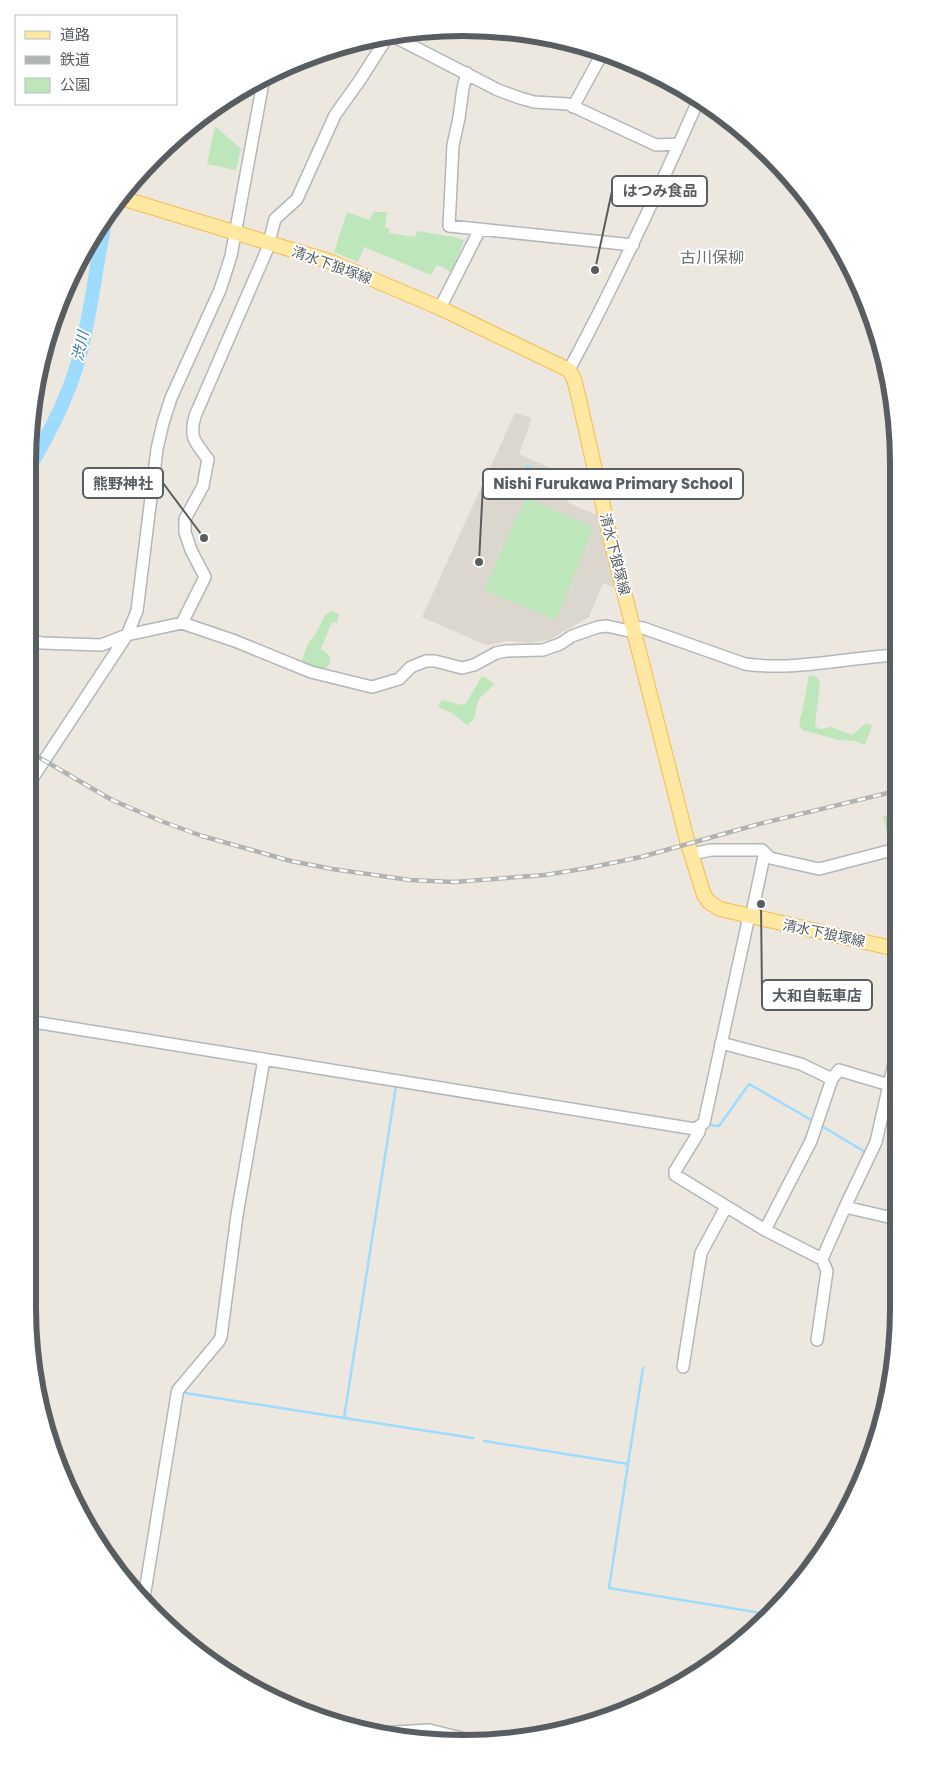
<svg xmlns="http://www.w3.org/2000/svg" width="926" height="1771" font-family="Poppins,'Noto Sans JP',sans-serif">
<rect width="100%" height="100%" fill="#ece8df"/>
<path fill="#dcd7ce" d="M515,413l17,5 -13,36 56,25 -8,23 34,15 17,72 -15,-6 -14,34 -40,23 -20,3 -22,-2 -19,4 -9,-3 -57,-25z"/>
<path fill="#bde6ba" d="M215,126l26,23 -5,21 -29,-6z
M347,212l22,8 5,-8h13l-2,15 4,2v4l26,4 2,-6 43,7 4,3 -13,31 -14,-7 -6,10 -67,-28 -6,15 -24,-10z
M526,497l67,31 -37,92 -72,-30z
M332,611l7,3 -2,9 -5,-1 -11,27 8,6 1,8 -5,7 -13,-1 -11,-7 7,-18 8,-11 9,-18z
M809,675l8,2 3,6 -5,42 4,4 13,-2 20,8 13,-11h5l2,2 -7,19 -10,-4 -16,-1 -37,-10c-4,-6 -3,-11 0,-17z
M482,676l6,3 6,5c-4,6 -12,10 -15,16 -6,11 1,16 -12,25l-15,-12 -14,-6 4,-7 19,5 5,-2z
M896,813v33l-6,2 -7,-32z"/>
<path fill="#9ddcff" d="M527,465l26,12 -5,12 -26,-12z"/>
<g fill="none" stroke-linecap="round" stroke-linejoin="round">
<path stroke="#9ddcff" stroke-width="2.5" d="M28,1027l33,5
M394,1086h2l-52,332 129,20
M709,1125l10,1 30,-42 64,37
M820,1125l47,28
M185,1393l159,25
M484,1441l144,23 -19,124 158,26
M628,1464l15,-96"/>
<path stroke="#9ddcff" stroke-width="14" d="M28,470c20,-34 38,-68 49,-105 15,-49 18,-101 30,-151"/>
<g stroke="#b2b7bb" stroke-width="14">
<path id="minor" d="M391,35l107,55 22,8 14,4 34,2 88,41 23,-1
M467,73l-4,15 -4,30 -6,27 -4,81 184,19
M573,107l30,-55
M440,308l40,-79
M569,370c47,-88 89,-178 129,-269
M182,623l23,-46 -14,-27 -6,-18v-13l18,-33 5,-27c-13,-17 -19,-21 -13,-43l72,-166 8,-31 22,-20 38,-84 25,-35 28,-44
M28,640l14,3 59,2 26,-10 55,-12 53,18 76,31 61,15 27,-8 12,-12 15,-6h9l27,7 12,-3 22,-12 10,-2 37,-1 17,-6 12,-8 26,-9 9,-1 22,5 5,-4 9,1 102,36c48,7 102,-6 150,-9
M28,785l99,-150 10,-24 20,-162 6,-26 8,-25 49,-108 11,-34 33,-179
M692,854l19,-4h51l8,8 49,11 77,-20
M28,1021l667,108 9,-6 45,-207 3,-3 12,-57 2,-2
M721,1043l80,21 31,15
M897,1086l-8,-1 -13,57 -31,65 52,12
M700,1126l-1,6 -24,39v4l90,55 57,29 5,12 -10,69
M765,1230l46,-89 21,-62 7,-9 50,15 8,-35
M822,1259l23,-52
M683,1367l18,-114 25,-46
M144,1598l33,-204 1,-4 41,-49 2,-4 16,-122 27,-156
M378,1733l51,-3 45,11"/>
</g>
<g stroke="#f8ba4d" stroke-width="16">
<path id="major" d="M118,197l214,65 108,46 129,62 5,9 5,20 31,138 78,307 16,51 5,7 11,7 176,40"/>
</g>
<use href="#minor" stroke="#fff" stroke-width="11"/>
<use href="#major" stroke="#ffe8a2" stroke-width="14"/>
<g stroke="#b1b2b2" stroke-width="4.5">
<path id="rail" d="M28,751l84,49 49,21 41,15 89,25 41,8 78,11 44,2 91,-7 43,-7 53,-11 118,-33 137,-33"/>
</g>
<use href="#rail" stroke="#fff" stroke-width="2.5" stroke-dasharray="8" stroke-linecap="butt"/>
</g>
<g text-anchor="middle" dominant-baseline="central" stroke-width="4" stroke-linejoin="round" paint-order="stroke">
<g font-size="14" fill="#585d61" stroke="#fff">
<text transform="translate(332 265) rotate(20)">清水下狼塚線</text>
<text transform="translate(615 554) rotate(76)">清水下狼塚線</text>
<text transform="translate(824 933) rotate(12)">清水下狼塚線</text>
</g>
<g font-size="15" font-style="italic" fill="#3478ac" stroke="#fff">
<text transform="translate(80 346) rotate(-78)">渋川</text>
</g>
<g font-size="16" fill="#696f73" stroke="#fff">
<text x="712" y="257">古川保柳</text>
</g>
</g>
<path d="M0 0H926V1771H0ZM463 36H463A427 427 0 0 1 890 463V1308A427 427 0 0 1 463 1735H463A427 427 0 0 1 36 1308V463A427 427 0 0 1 463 36Z" fill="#fff" fill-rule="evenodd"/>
<path fill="none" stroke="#585d61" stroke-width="6" d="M463 36H463A427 427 0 0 1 890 463V1308A427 427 0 0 1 463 1735H463A427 427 0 0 1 36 1308V463A427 427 0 0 1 463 36Z"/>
<path fill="none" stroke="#585d61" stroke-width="2" d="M595 270L612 191M204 538L163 483M479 562L483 484M761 904L762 995"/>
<g fill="#585d61" stroke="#fff" stroke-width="2">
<circle cx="595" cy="270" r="5"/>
<circle cx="204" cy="538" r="5"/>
<circle cx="479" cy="562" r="5"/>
<circle cx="761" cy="904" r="5"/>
</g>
<g fill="#fff" stroke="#585d61" stroke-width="2">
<rect x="612" y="176" width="95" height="30" rx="5"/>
<rect x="83" y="468" width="80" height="30" rx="5"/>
<rect x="483" y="469" width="260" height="30" rx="5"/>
<rect x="762" y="980" width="110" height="30" rx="5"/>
</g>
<g font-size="15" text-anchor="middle" font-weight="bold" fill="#585d61">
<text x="660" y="196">はつみ食品</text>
<text x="123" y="489">熊野神社</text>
<text x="613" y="489">Nishi Furukawa Primary School</text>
<text x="817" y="1001">大和自転車店</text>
</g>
<rect x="15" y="15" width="162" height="90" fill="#ffffff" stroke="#bcbec0"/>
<rect x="25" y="31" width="25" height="8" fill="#ffe8a2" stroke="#bcbec0"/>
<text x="60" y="40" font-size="15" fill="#585d61">道路</text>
<rect x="25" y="56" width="25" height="8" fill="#b1b2b2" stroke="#bcbec0"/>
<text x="60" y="65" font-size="15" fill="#585d61">鉄道</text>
<rect x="25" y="78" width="25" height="15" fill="#bde6ba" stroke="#bcbec0"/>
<text x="60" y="90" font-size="15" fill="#585d61">公園</text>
</svg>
